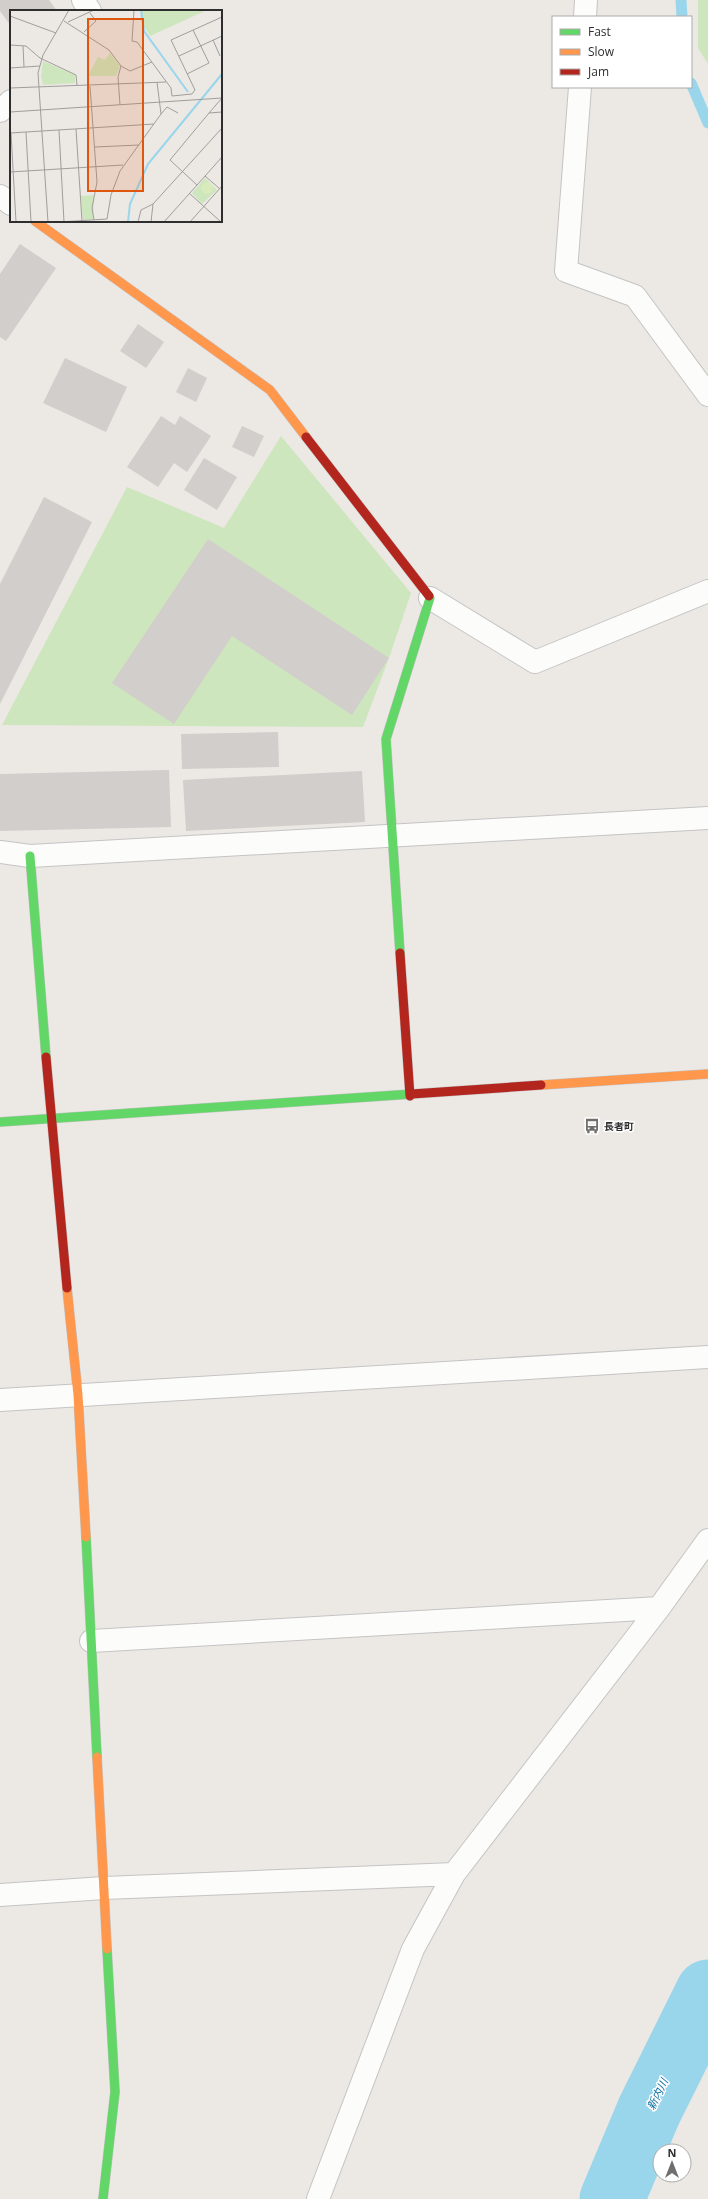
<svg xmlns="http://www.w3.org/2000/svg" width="708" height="2199" font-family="'Open Sans','Noto Sans JP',sans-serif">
<rect width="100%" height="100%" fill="#ece8e4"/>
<path fill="#cee6be" d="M698,0h10v64l-10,-16z
M281,436l130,157 -22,65 -26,69 -361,-2 125,-238 97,41z"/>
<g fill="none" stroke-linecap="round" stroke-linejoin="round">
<path stroke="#99d6ec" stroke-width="11" d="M681,0l1,17
M691,83l17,40"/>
<path stroke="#99d6ec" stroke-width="65" d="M612,2199l37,-88 59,-119"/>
</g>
<path fill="#d1cecb" d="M0,0h49l8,11h-46v15l-11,-15z
M20,244l36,24 -50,73 -6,-4v-63z
M138,324l26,18 -18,26 -26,-17z
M65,358l62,29 -21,45 -63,-29z
M188,368l19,10 -11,24 -20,-10z
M161,416l14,9 5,-9 31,20 -24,36 -13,-9 -16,24 -31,-20z
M242,426l22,10 -10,21 -22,-10z
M204,458l33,19 -20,33 -33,-20z
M44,497l48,25 -92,182v-120z
M208,539l181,119 -37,57 -120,-79 -58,88 -62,-41z
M278,732l1,35 -97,2 -1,-35z
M169,770l2,57 -171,4v-57z
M362,771l3,51 -179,9 -3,-51z"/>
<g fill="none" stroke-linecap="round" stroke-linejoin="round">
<g stroke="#c5c4c5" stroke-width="24">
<path id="street" d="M83,0l7,11
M585,17l1,-17
M580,87l-14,184 69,25 73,99
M0,111l11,-10
M0,196l11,8
M430,598l105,64 173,-71
M0,852l30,4 678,-38
M0,1400l708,-43
M91,1641l568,-33
M0,1895l104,-7 350,-14
M318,2199l95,-250 41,-75 205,-266 49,-68"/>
</g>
<g stroke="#c5c4c5" stroke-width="10">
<path id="fast" d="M30,856l16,201
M400,953l-14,-214 44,-141 -1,-2
M0,1122l412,-28
M86,1537l11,220
M103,2199l12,-107 -8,-143"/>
</g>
<g stroke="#c5c4c5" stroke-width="10">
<path id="slow" d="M35,221l235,169 36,47
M541,1085l167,-11
M67,1288l11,107 8,142
M97,1757l10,192"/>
</g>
<g stroke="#c5c4c5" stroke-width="10">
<path id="jam" d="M306,437l123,159
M400,953l10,143
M46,1057l21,231
M412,1094l129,-9"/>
</g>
<use href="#street" stroke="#fcfcfb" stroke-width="22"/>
<use href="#fast" stroke="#63d668" stroke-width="9"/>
<use href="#slow" stroke="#ff974d" stroke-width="9"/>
<use href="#jam" stroke="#b3261e" stroke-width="9"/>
</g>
<defs>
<g id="bus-bare" transform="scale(1.2)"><path d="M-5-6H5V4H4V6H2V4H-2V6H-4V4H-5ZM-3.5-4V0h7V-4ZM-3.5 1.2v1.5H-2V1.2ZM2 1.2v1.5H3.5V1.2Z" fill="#706f6e" stroke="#fff" stroke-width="2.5" paint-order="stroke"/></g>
</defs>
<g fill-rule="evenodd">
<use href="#bus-bare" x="592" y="1126"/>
</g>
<g text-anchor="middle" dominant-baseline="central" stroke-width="3" stroke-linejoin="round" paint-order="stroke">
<g font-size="10" font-weight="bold" fill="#2e2e2e" stroke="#fff" text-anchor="start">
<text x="604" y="1126">長者町</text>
</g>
<g font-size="11" font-style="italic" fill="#0d6fa3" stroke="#fff">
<text transform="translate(657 2094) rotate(-64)">新内川</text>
</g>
</g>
<g transform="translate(10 10)">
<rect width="212" height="212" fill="#ece8e4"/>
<path d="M132,0h65l-57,26 -8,-13zM100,43l10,13 -4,10h-28l10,-19 7,3zM33,51l32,14v8l-32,2 -2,-9zM195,168l12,12 -15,14 -10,-11zM84,185l-1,24 -10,1 -2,-24z" fill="#cee6be"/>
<path d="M191 178a6 6 0 1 1 12 0a6 6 0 1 1-12 0Z" fill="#d9eabb"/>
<path fill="none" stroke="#99d6ec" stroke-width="2" d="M131,0l3,21 44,61M118,212l2,-18 18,-40 74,-90"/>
<path fill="none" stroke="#a09e9b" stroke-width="1" d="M124,0l-2,31 5,1 34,46 1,8 20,-2 3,-4 -24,-50 51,-23M0,6l46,17M54,11l45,29 12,16 -3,11 2,28M58,12l26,-12M74,22l12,-11 -6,-8M203,30l7,16M0,35l16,1 14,12 36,17 1,10M13,36l1,21M169,46l43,-20M111,56l9,5 22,-9M0,58l30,-2M177,64l22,-11 -16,-33M80,76l7,96 -5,26 2,12M0,78l156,-6M0,102l212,-14M199,103l13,-15M151,104l6,-7 11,6M66,119l6,92M49,120l5,92M16,122l5,90M0,123l144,-9M1,123l5,89M85,137l44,-2M0,162l113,-7M195,166l15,13M187,175l-27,-25 39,-47 13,-1M179,183l32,29M38,212l-10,-149 5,-18 26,-45M49,212l48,-3 4,-24 9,-24 41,-57 -4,-32M128,212l3,-12 12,-6M141,212l2,-18 69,-76M154,212l58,-65M180,212l32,-36"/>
<path fill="#df570e" fill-opacity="0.15" stroke="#df570e" stroke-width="2" d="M78,9h55v172h-55z"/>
<rect width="212" height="212" fill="none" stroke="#2e2e2e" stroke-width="2"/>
</g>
<rect x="552" y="16" width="140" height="72" fill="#ffffff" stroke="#ababab"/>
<rect x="560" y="29" width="20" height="6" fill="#63d668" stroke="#ababab"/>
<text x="588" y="36" font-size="12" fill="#2e2e2e">Fast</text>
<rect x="560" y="49" width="20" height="6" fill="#ff974d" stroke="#ababab"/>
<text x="588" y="56" font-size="12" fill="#2e2e2e">Slow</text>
<rect x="560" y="69" width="20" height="6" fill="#b3261e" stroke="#ababab"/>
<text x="588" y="76" font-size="12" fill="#2e2e2e">Jam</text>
<g transform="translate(672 2163)"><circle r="19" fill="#ffffff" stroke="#ababab"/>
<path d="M0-3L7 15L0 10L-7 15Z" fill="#706f6e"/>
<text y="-6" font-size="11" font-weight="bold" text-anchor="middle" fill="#2e2e2e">N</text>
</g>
</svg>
